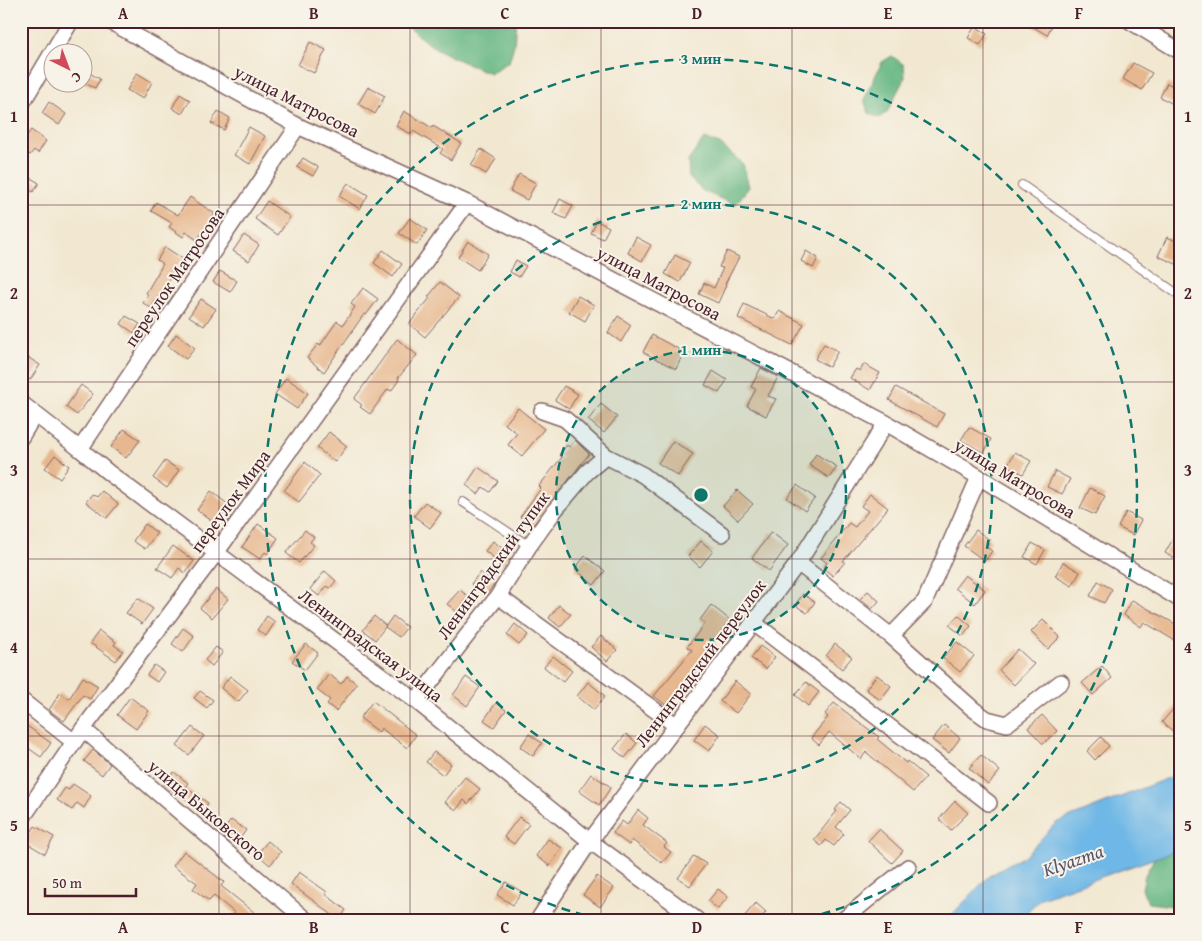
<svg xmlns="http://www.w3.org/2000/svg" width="1202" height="941" font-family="'Gentium Book Plus',serif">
<rect width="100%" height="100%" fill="#f7f3e8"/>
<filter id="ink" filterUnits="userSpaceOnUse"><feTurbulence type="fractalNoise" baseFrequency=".02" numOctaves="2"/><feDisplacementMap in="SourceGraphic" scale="10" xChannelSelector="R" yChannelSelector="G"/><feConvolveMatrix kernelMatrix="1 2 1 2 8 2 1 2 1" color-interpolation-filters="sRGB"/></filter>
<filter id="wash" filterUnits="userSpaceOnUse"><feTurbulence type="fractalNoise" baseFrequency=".0096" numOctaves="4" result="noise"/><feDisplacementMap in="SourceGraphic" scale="20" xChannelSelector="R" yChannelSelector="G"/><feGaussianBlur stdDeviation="1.12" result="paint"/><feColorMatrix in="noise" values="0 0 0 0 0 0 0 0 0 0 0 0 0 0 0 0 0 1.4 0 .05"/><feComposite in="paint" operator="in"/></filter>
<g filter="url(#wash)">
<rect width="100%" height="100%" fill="#f2e8d1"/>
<path fill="#66b783" stroke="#586b57" d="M404,21h112l-2,24 -5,17 -19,11c-30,-12 -65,-25 -86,-52z
M892,56l12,9 1,12 -18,35 -8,6 -10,-5 -5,-13 18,-38z
M704,139l16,5 23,20 6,23 -14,18 -32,-14 -14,-13 -1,-17z
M1181,849v55l-8,2 -25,-3 -6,-14 3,-14 10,-18z"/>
<path fill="#6eb7e6" stroke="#5c6b88" d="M1173,776h8v73l-140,49 -22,22h-72l42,-44 36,-20 31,-33z"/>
<g id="blocks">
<path fill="#e7b88f" d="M1023,21h31l-7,14z
M975,26l12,8 -7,11 -12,-7z
M310,42l16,8 -12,23 -16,-8z
M1133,63l19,10 -10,17 -19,-11z
M82,69l18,10 -5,9 -13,-6z
M137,73l15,9 -9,17 -16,-9z
M1167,83l14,7v5l-6,10 -15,-8z
M368,87l17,9 -10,18 -17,-10z
M180,94l10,6 -8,14 -10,-6z
M49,102l17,12 -7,11 -17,-12z
M218,111l12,7 -6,12 -13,-7z
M404,111l28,17 1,-2 28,17 -10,17 -11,-7 3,-4 -30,-18 -2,3 -15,-8z
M249,127l16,9 -15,28 -16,-9z
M31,130l15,11 -8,12 -4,-3 -4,5 -9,-6v-6z
M481,149l15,10 -10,15 -15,-9z
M303,158l15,9 -5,9 -16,-9z
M21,172l18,11 -6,9 -12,-8z
M519,174l17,9 -9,17 -17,-9z
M348,183l20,12 -8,14 -21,-13z
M190,197l25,17 -18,26 -11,-8 -3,5 -14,-10 3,-4 -21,-12 5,-9 22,13z
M560,199l13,7 -7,13 -13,-6z
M267,201l23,16 -12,18 -23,-16z
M410,218l17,12 -10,15 -18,-12z
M597,221l12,6 -6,12 -12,-6z
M244,235l15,10 -10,16 -16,-10z
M636,237l15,8 -9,16 -14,-8z
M1167,237l14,6v23l-23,-10z
M468,241l20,13 -10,16 -20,-13z
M165,247l18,12 -32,49 -8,-5 5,-8 -2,-2 17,-29 -6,-4z
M383,250l19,14 -9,13 -19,-14z
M727,251l12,6 -14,27 1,1 -8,18 -19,-9 5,-11 10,5 9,-20 -4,-1z
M806,251l12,7 -5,10 -12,-7z
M675,255l15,8 -10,19 -15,-8z
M516,260l10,6 -7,11 -9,-5z
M220,271l17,10 -7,11 -17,-10z
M440,282l19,15 -34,40 -16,-13 21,-26 -2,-1z
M363,288l15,11 -12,16 -2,-1 -40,58 -17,-14 11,-14 2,2 17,-25 6,4 12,-18 -4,-3z
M578,296l16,9 -9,16 -16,-9z
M201,299l15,10 -12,17 -15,-10z
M744,304l31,15 4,-8 25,13 -12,21 -54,-27z
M126,316l14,8 -6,9 -13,-9z
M618,316l13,9 -10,17 -13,-9z
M176,334l19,14 -9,11 -18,-13z
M652,335l32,17 -8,17 -33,-17z
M397,339l20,16 -19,23 1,2 -8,11 -3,-2 -18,25 -10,-7 2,-2 -8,-6z
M824,344l14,7 -9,16 -14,-8z
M21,353l19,12 -10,15 -9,-5z
M864,364l16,9 -10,17 -20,-12 6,-9 4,2z
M761,368l17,9 -10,19 8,3 -10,17 -19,-10 9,-17 -5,-2z
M713,371l14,9 -8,13 -14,-8z
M286,378l22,15 -11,16 -22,-15z
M81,385l12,9 -16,21 -11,-8z
M564,386l14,8 -9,15 -14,-9z
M896,387l48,27 -7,13 -48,-27z
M601,404l16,13 -13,16 -16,-13z
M518,408l26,21 -22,27 -14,-11 9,-12 -12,-9z
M969,427l22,12 -7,14 -23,-13z
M124,429l16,11 -14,18 -15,-11z
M329,432l18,14 -12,16 -18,-14z
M575,440l14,14 -57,72 -12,-9 21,-29 -2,-2 23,-29 -3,-2 8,-10 2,2z
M673,441l20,13 -15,22 -20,-13z
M1015,452l16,9 -8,13 -16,-8z
M816,454l21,13 -8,11 -20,-13z
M55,455l14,11 -9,13 -15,-11z
M165,461l14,9 -12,18 -14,-10z
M305,462l15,13 -21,27 -15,-11z
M478,467l20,14 -8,11 -7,-5 -5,7 -12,-9z
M1055,471l15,8 -8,15 -15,-7z
M797,485l18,13 -10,13 -18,-13z
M1090,488l15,8 -10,19 -15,-7z
M737,490l16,14 -15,16 -15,-14z
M102,491l16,13 -11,14 -21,-16 6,-8 5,3z
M211,491l19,15 -14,18 -19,-14z
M870,494l18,14 -45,53 2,1 -12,14 -10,-8 4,-5 -6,-5 28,-35 6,4 13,-16 -7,-5z
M425,502l16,11 -11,15 -16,-12z
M1126,512l15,8 -8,15 -15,-8z
M145,524l12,9 -12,16 -12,-8z
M258,524l20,14 -11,16 -2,-2 -5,7 -18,-12z
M305,530l9,7 -4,5 4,3 -15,18 -13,-10z
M976,530l15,11 -5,6 6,4 -7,10 -21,-15z
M771,532l17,13 -19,26 -17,-13z
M1173,539l8,5v18l-16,-9z
M493,541l17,13 -8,10 -17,-13z
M701,541l12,10 -13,16 -12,-11z
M1032,543l13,7 -8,14 -13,-7z
M173,546l21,15 -9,12 -6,-5 -7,10 -15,-10z
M585,556l20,15 -11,14 -19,-16z
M1063,562l17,10 -8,14 -17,-10z
M325,571l11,10 -6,7 -3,-2 -8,10 -9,-7z
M480,572l15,11 -9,12 -15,-11z
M965,575l20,15 -10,14 -20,-16z
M1098,581l14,8 -8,14 -14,-7z
M216,589l12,10 -16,19 -12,-10z
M460,590l9,7 -12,15 -10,-8z
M868,591l11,10 -7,8 -12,-10z
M803,594l12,8 -8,11 -12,-8z
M138,598l15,11 -11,15 -16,-11z
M1132,600l49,27v8l-4,7 -33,-20 -3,5 -17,-12z
M559,605l12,9 -11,13 -11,-9z
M711,605l19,15 -17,23 3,3 -49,60 -13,-10 38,-46 -5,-3 18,-24 -5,-3z
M958,615l13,11 -8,10 -14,-11z
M267,616l8,6 -9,14 -9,-6z
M374,616l12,10 -11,14 -12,-10z
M393,616l14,11 -8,10 -14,-10z
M1043,620l17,17 -12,12 -17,-17z
M515,624l13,11 -9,10 -12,-10z
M183,628l11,8 -11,16 -11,-8z
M99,631l17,11 -2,3 9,6 -7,10 -26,-18z
M601,636l16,14 -10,11 -16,-14z
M957,642l17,14 -14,16 -17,-14z
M306,644l12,9 -13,17 -13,-9z
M835,644l17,13 -10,12 -16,-13z
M760,646l15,11 -9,12 -15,-11z
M216,647l7,5 -11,14 -7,-6z
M1018,649l16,15 -20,21 -15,-15z
M553,656l19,15 -9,11 -19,-15z
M154,665l10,7 -7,10 -10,-7z
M1102,666l10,12 -19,17 -11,-12z
M329,674l12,10 6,-8 10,8 -21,27 -9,-7 3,-4 -13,-10z
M877,675l14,11 -11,14 -14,-11z
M230,676l18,14 -10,12 -17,-14z
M83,677l15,9 -8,13 -7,-4 -19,26 -15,-11 11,-17 9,6z
M466,677l14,10 -13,19 -14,-11z
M735,681l16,13 -15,19 -16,-12z
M588,682l17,14 -11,14 -17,-14z
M806,682l13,10 -11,14 -13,-11z
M200,691l13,9 -6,8 -13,-10z
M130,697l19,14 -13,18 -19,-14z
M1181,700v38l-19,-16z
M373,701l43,34 -9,13 -26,-20 -2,4 -19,-14z
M496,703l10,7 -12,17 -10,-7z
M834,703l45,34 -2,2 29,24 1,-2 19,16 -13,15 -47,-40 -5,7 -32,-27 -10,13 -8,-7 17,-21 -3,-3z
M1042,715l15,16 -14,13 -15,-16z
M705,724l15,11 -11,16 -15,-11z
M944,725l16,13 -11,15 -17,-13z
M27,726l24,17 -10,14 -20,-14v-9z
M192,727l12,9 -15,19 -12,-9z
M529,734l13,9 -9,13 -13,-9z
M626,734l11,9 -12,15 -11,-9z
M1101,737l8,9 -14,14 -8,-9z
M93,750l17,14 -8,11 -18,-14z
M434,752l17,12 -8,11 -17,-13z
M981,755l19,16 -12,14 -19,-17z
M174,772l14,11 -3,4 23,16 -5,8 -39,-26z
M591,774l20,13 -12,18 -20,-14z
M465,777l15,12 -12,15 -4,-4 -8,10 -11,-8z
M73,784l18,12 -7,12 -7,-5 -5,7 -15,-10 8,-12 4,2z
M955,801l13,12 -17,17 -12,-11z
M841,802l9,8 -14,17 8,7 -10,12 -8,-6 -5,6 -7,-6 23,-29 -2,-1z
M638,810l10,8 -5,7 24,18 -3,4 7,5 -9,11 -30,-23 -3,5 -16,-12 9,-12 5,4z
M519,817l10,7 -15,20 -10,-7z
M231,820l15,10 -7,10 -15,-10z
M35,826l19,11 -9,17 -20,-12z
M879,829l24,22 -11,12 -24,-22z
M548,839l14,9 -12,18 -14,-10z
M268,841l13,11 -11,13 -13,-11z
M184,851l40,31 -3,4 34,27 -5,7h-21l6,-7 -21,-17 -5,5 -16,-12 4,-6 -24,-17z
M694,856l12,8 -16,22 -12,-8z
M299,872l28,20 -2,2 21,16 -7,10 -48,-36z
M597,876l17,12 -14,19 -17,-12z
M506,882l16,10 -9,13 -16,-10z
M718,889l10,8 -10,12 -10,-8z
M756,903l10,9 -7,8h-18z"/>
</g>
</g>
<g filter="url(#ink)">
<use href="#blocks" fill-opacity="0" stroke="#856565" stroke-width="1"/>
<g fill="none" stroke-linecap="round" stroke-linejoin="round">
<g stroke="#856565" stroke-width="10">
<path id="service" d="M1022,185l154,108 5,1
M463,502l66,44"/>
</g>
<g stroke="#856565" stroke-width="18">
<path id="minor" d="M109,21l189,105 169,77 419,220 93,54 202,123
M1130,21l51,31
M21,105l50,-84
M21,403l59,46 29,24 307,228 174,140 107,79
M542,411l23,8 41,37 37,19 79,59
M21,437l14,-23
M80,449l218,-323
M798,563l93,73 82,73 14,10 20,5 54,-42
M498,596l179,130
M754,623l235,180
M891,636l34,-35 54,-124
M21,700l53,42
M416,701l82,-105 31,-50 26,-36 32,-38 19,-16
M83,729l223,191
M21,820l62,-91 133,-176 251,-350
M538,920l52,-79 208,-278 88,-140
M843,920l65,-53"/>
</g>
<use href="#service" stroke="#fff" stroke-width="8"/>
<use href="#minor" stroke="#fff" stroke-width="15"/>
</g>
</g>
<path fill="none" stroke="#4a1f2b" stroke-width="1" stroke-opacity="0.55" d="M219,21v899M410,21v899M601,21v899M792,21v899M983,21v899M21,205h1160M21,382h1160M21,559h1160M21,736h1160"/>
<circle cx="701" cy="495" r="145" fill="#0f766e" fill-opacity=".12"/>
<g fill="none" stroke="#0f766e" stroke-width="2.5" stroke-dasharray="9 6">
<circle cx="701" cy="495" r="145"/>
<circle cx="701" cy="495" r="291"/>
<path d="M599 919A436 436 0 1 1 803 919"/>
</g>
<g text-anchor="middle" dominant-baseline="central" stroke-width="4" stroke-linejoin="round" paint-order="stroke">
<g font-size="18" fill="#4a1f2b" stroke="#f7f3e8">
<text transform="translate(297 101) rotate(27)">улица Матросова</text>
<text transform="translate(174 277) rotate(-56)">переулок Матросова</text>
<text transform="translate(659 283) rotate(28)">улица Матросова</text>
<text transform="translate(1015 478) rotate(31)">улица Матросова</text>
<text transform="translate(230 501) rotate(-54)">переулок Мира</text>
<text transform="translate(493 565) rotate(-54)">Ленинградский тупик</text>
<text transform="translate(371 645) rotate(37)">Ленинградская улица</text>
<text transform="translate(700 663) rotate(-53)">Ленинградский переулок</text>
<text transform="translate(207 810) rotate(40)">улица Быковского</text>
</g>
<g font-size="19" font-style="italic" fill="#57546c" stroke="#f7f3e8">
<text transform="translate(1073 860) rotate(-19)">Klyazma</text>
</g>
</g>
<circle cx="701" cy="495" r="8" fill="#0f766e" stroke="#f7f3e8" stroke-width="2.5"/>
<g font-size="15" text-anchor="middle" font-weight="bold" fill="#0f766e" stroke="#f7f3e8" stroke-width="4" stroke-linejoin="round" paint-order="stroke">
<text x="701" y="64">3 мин</text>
<text x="701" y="209">2 мин</text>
<text x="701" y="355">1 мин</text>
</g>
<rect width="1202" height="941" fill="none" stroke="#f7f3e8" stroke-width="55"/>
<g transform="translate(68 68) rotate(138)"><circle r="24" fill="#f7f3e8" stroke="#b29e9c"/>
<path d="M0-4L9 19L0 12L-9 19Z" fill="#d1495b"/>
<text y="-8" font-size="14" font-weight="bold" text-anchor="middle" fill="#4a1f2b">С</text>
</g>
<path d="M45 888v8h91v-8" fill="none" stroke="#4a1f2b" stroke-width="2.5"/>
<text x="52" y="888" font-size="15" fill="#4a1f2b" stroke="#f7f3e8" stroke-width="4" paint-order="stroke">50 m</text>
<rect x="28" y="28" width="1146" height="886" fill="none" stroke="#4a1f2b" stroke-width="2"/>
<g font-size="16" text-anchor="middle" font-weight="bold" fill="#4a1f2b">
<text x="123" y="19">A</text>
<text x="314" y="19">B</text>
<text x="505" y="19">C</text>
<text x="697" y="19">D</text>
<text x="888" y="19">E</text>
<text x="1079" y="19">F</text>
<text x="14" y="122">1</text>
<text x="1188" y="122">1</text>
<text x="14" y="299">2</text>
<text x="1188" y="299">2</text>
<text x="14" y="476">3</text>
<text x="1188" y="476">3</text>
<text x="14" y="653">4</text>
<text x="1188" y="653">4</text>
<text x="14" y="831">5</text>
<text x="1188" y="831">5</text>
<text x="123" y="933">A</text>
<text x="314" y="933">B</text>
<text x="505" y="933">C</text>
<text x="697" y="933">D</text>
<text x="888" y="933">E</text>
<text x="1079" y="933">F</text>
</g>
</svg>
